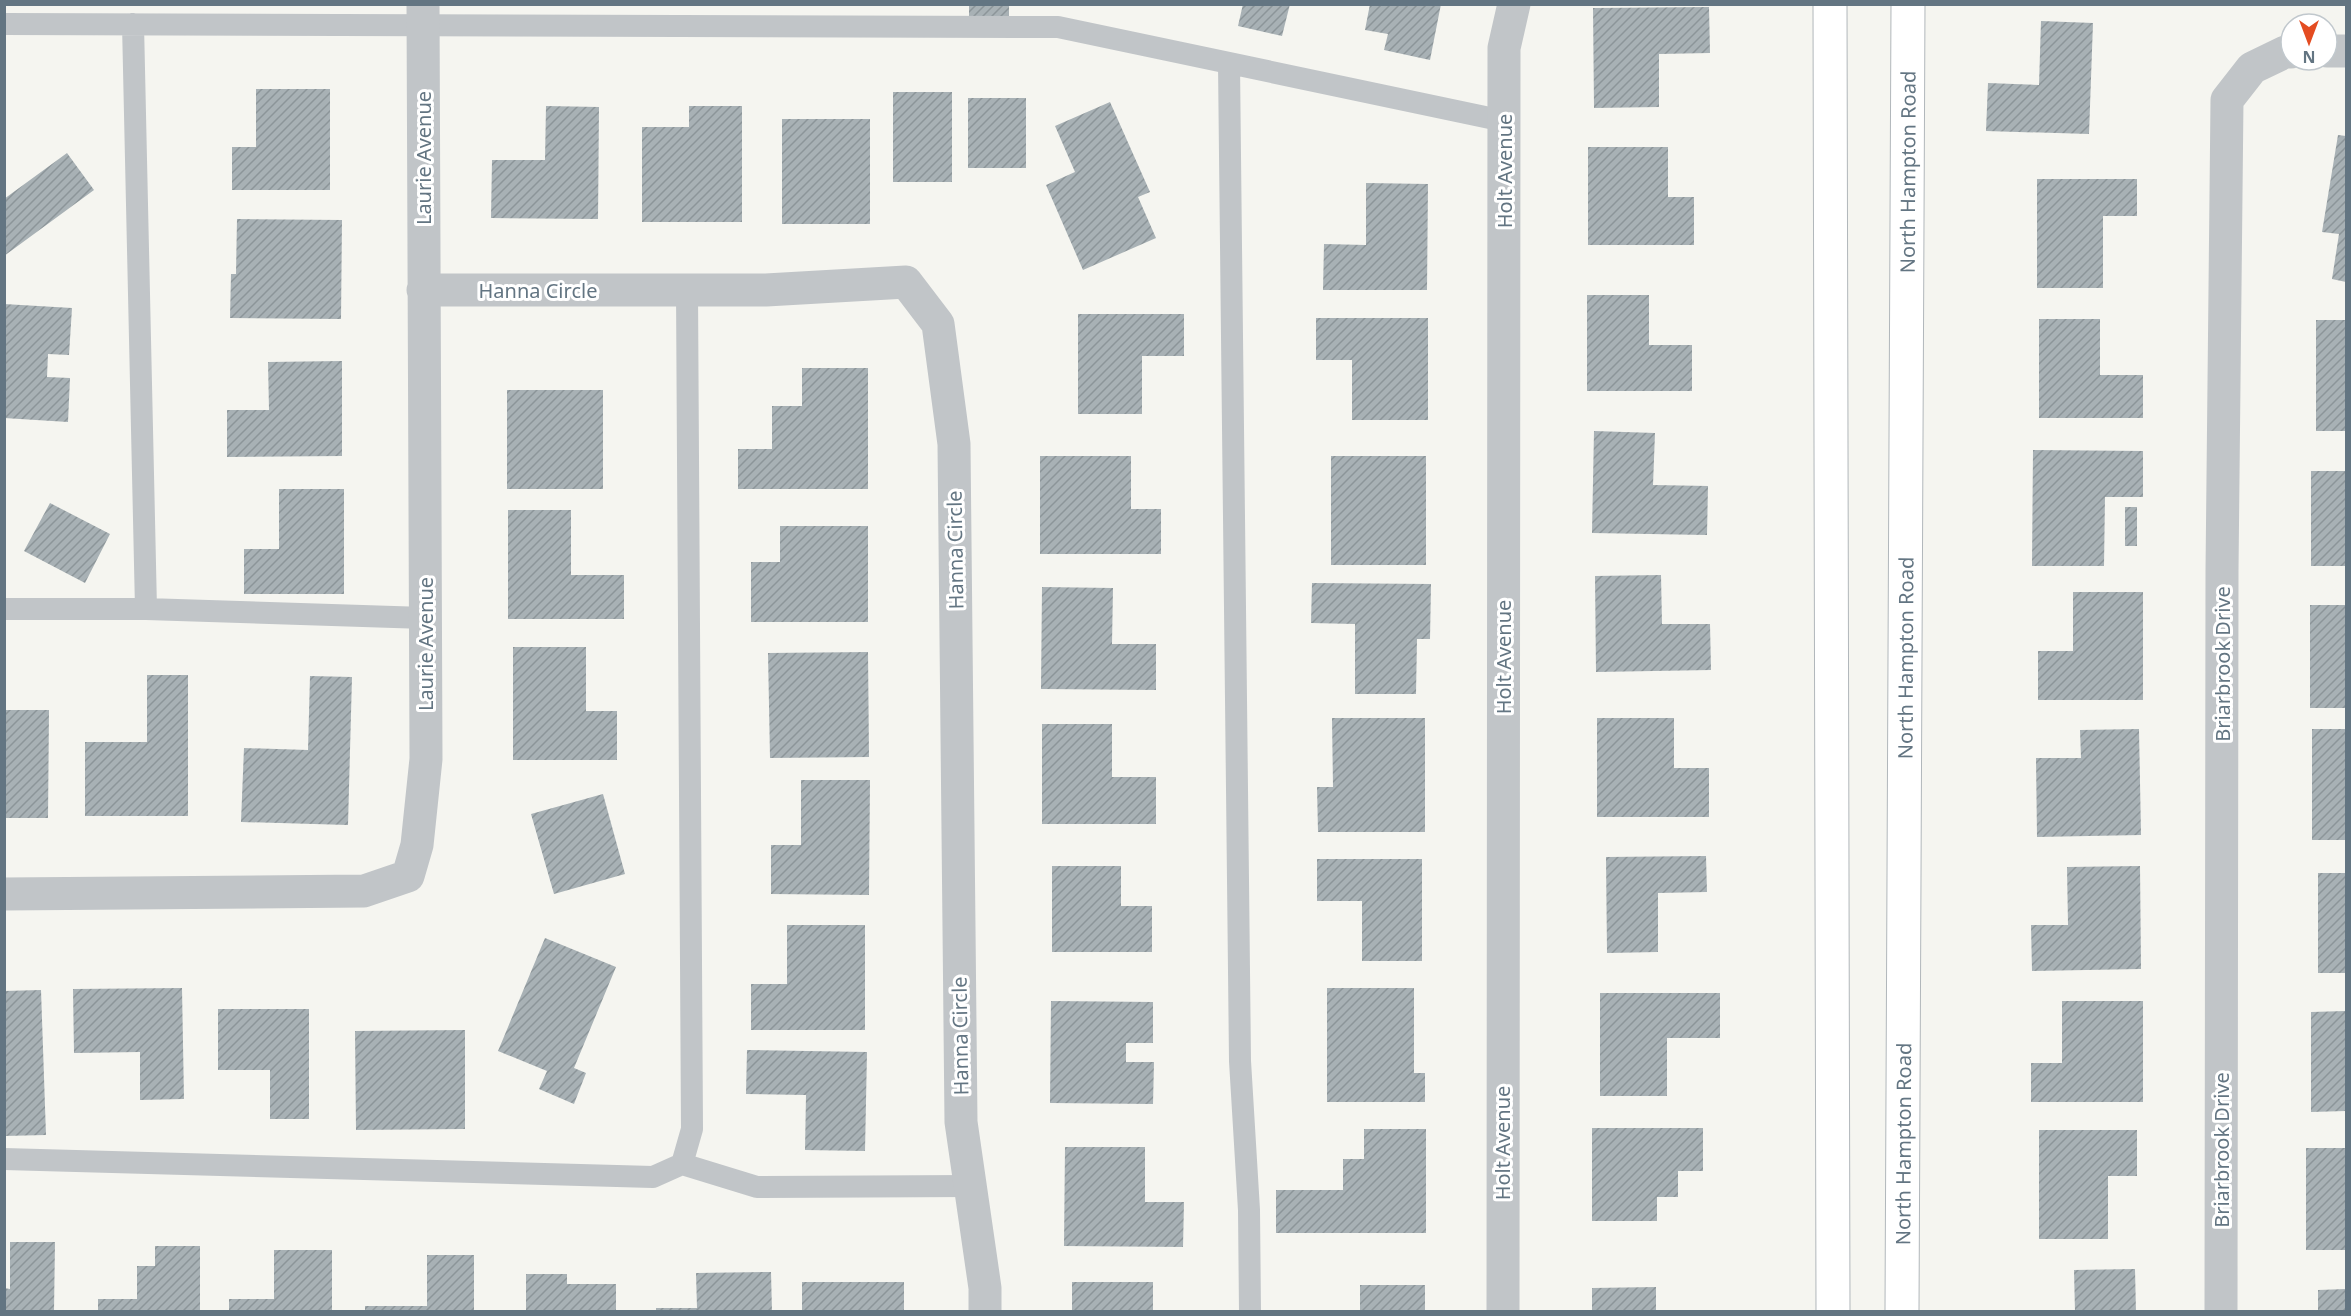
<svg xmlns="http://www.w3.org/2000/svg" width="2351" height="1316" font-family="'Noto Sans',sans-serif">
<defs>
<pattern id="building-hatch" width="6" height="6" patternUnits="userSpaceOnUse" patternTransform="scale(1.5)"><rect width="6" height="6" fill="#a8b1b5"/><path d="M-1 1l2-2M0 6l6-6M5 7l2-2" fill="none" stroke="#8c9599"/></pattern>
</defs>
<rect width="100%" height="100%" fill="#f5f5f0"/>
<path fill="url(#building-hatch)" d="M969,4h40v20h-40z
M1243,4h47l-8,32 -44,-10z
M1370,4h71l-11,56 -46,-10 4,-16 -23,-4z
M1709,7l1,46 -51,1v53l-65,1 -1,-100z
M2041,21l52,2 -4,111 -103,-3 2,-48 51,2z
M256,89h74v101h-98v-43h24z
M893,92h59v90h-59z
M968,98h58v70h-58z
M1110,102l40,90 -12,5 18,41 -73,32 -37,-85 29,-13 -20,-46z
M546,106l53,1 -1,112 -107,-1 1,-58h53z
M689,106h53v116h-100v-95h47z
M782,119h88v105h-88z
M2338,135l8,1v146l-14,-3 7,-45 -17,-2z
M1588,147h80v50h26v48h-106z
M67,153l27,37 -90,66v-57z
M2037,179h100v37h-34v72h-66z
M1366,183l62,1 -1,106h-104l1,-46 42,1z
M237,219l105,1 -1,99 -111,-1 1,-44h5z
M1587,295h62v50h43v46h-105z
M4,304l68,4 -3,47 -21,-1 -1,23 23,1 -2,44 -64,-4z
M1078,314h106v42h-42v58h-64z
M1316,318h112v102h-76v-60h-36z
M2039,319h61v56h43v43h-104z
M2316,320h30v111h-30z
M342,361v95l-115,1v-47h42l-1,-48z
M802,368h66v121h-130v-40h34v-43h30z
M507,390h96v99h-96z
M1594,431l61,2 -2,52 55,1 -1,49 -115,-2z
M2033,450l110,1v46h-38l-1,69h-72z
M1040,456h91v53h30v45h-121z
M1331,456h95v109h-95z
M2311,471h35v95h-35z
M279,489h65v105h-100v-45h35z
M50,503l60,31 -25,49 -61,-32z
M2125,507h12v39h-12z
M508,510h63v65h53v44h-116z
M780,526h88v96h-117v-60h29z
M1661,575l1,49h48l1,46 -115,2 -1,-96z
M1312,583l119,1 -1,55h-13l-1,55h-61v-70l-44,-1z
M1042,587l71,1 -1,56h44v46l-115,-1z
M2073,592h70v108h-105v-49h35z
M2310,605h36v103h-36z
M513,647h73v64h31v49h-104z
M868,652l1,105 -99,1 -2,-105z
M147,675h41v141h-103v-74h62z
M310,676l42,1 -4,148 -107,-3 3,-74 64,2z
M4,710h45l-1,108h-44z
M1332,718h93v114h-107l-1,-45h16z
M1597,718h77v50h35v49h-112z
M1042,724h70v53h44v47h-114z
M2139,729l2,106 -104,2 -1,-79h45l-1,-28z
M2312,729h34v111h-34z
M801,780h69l-1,115 -98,-1v-49h30z
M603,794l22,80 -71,20 -23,-80z
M1706,856l1,36 -49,1v59l-51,1 -1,-96z
M1317,859h105v102h-60v-60h-45z
M1052,866h69v40h31v46h-100z
M2140,866l1,103 -109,2 -1,-46h37l-1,-58z
M2318,873h28v100h-28z
M787,925h78v105h-114v-46h36z
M545,938l71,29 -42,101 12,5 -12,31 -35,-15 8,-18 -49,-20z
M182,988l2,111 -44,1v-48l-66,1 -1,-64z
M1327,988h87v85h11v29h-98z
M41,990l5,145 -42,1v-145z
M1600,993h120v45h-53v58h-67z
M1051,1001l102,1v41h-27v19h28l-1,42 -103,-1z
M2062,1001h81v101h-112v-39h31z
M218,1009h91v110h-39v-49h-52z
M2346,1011v100l-35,1v-100z
M465,1030v99l-109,1 -1,-99z
M747,1050l120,2 -2,99 -60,-1 1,-55 -60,-1z
M1592,1128h111v43h-25v26h-21v24h-65z
M1364,1129h62v104h-150v-43h67v-31h21z
M2039,1130h98v46h-29v63h-69z
M1065,1147h80v55h39l-1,45 -119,-1z
M2306,1148h40v102h-40z
M10,1242h45l-1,70h-50v-24l6,1z
M155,1246h45v66h-102v-13h39v-33h18z
M274,1250h58v62h-103v-13h45z
M427,1255h47v57h-109v-6h62z
M2135,1269l1,43h-61l-1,-42z
M771,1272l1,40h-116v-4h41l-1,-35z
M526,1274h41v10h49v28h-90z
M802,1282h102v30h-102z
M1072,1282h81v30h-81z
M1360,1285h65v27h-65z
M1656,1287v25h-64v-24z
M2346,1289v23h-28v-22z"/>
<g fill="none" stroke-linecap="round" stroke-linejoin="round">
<g stroke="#b1b7bb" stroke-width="35">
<g id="secondary">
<path d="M1830,4l3,1308"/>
<path id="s1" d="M1902,1312l6,-1308"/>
</g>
</g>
<path stroke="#c1c5c8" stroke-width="22" d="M4,24l1054,3 446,94
M133,24l13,585
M1229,64l11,997 9,149 1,102
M4,609h142l279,9
M4,1159l649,18 29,-13 10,-35 -5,-839
M682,1164l75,23 213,-1"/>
<path stroke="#c1c5c8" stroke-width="33" d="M2327,51h19
M423,290h343l140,-8 32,42 16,120 7,678 24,166v24
M4,894l360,-3 44,-15 9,-31 9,-86 -3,-755
M1503,1312l1,-1264 10,-44
M2221,1312l1,-741 5,-471 25,-32 33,-16h6"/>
<use href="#secondary" stroke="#fff" stroke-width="33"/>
</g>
<g text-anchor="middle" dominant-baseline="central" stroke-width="6" stroke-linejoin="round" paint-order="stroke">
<g font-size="20" fill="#637582" stroke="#fff">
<text transform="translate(423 158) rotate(-90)">Laurie Avenue</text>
<text transform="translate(1504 171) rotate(-90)">Holt Avenue</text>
<text stroke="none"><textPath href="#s1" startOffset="1140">North Hampton Road</textPath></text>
<text x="538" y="290">Hanna Circle</text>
<text transform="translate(955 550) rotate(-91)">Hanna Circle</text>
<text transform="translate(425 644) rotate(-90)">Laurie Avenue</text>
<text transform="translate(1503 657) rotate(-90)">Holt Avenue</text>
<text stroke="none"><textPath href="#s1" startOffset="654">North Hampton Road</textPath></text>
<text transform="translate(2222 664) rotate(-90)">Briarbrook Drive</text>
<text transform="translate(960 1036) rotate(-91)">Hanna Circle</text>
<text transform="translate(1502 1143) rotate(-90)">Holt Avenue</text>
<text stroke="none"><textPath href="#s1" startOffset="168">North Hampton Road</textPath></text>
<text transform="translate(2221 1150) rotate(-90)">Briarbrook Drive</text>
</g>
</g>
<rect width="2351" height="1316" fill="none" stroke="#637582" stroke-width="12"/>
<g transform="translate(2309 42) rotate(180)"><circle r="28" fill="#ffffff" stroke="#c1c8cd" stroke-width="1.5"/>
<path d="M0-4.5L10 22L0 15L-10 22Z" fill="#e44c21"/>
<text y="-9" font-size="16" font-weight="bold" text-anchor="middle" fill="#637582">N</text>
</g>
</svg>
